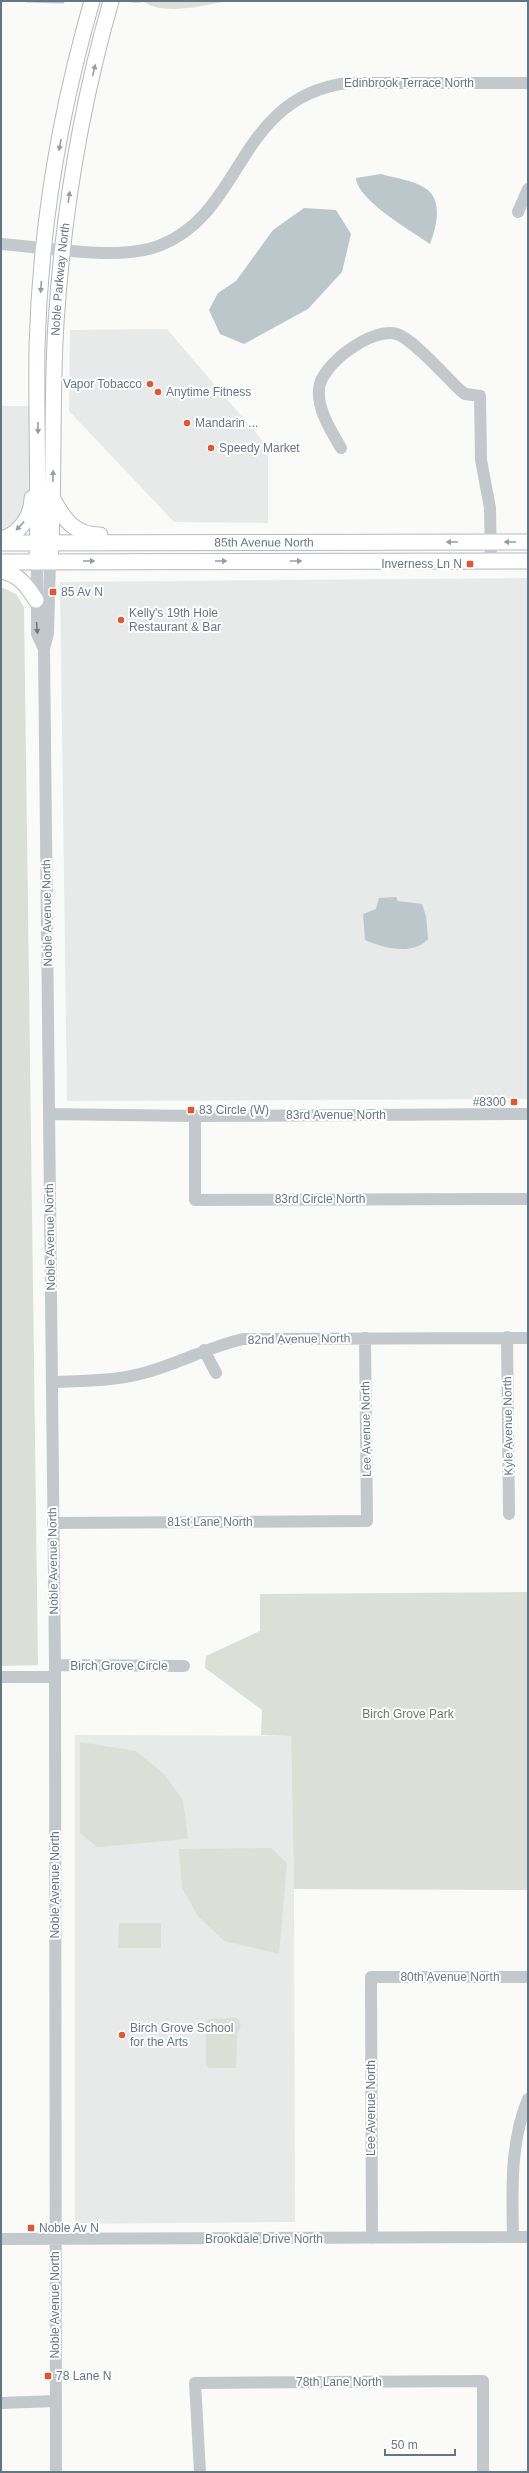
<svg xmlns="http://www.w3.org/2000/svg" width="529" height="2473" font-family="Arial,sans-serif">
<rect width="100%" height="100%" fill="#fafaf8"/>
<path fill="#e8e9e9" d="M167,329l101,118v76l-94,-1 -105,-111 1,-81z
M1,406h30l-3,98 -8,17 -19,13z
M528,578v521l-461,2 -7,-519z
M75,1735l216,1 3,153 1,333 -220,2z"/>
<path fill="#dadfd7" d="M143,1h83c-22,5 -65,15 -83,0z
M1,587l15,7 8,13 14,1058 -37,1z
M528,1592v298l-234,-1 -3,-153 -30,-1 1,-25 -57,-42 1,-12 54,-25v-37z
M80,1742l56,9 28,23 19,26 5,39 -91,8 -17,-14z
M271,1848l16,15 -8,91 -55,-13 -26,-25 -16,-28 -3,-39z
M119,1923h42v25h-43z
M235,2018l4,2 2,7 -4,7 -1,34h-27l-3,-4v-42l3,-3z"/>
<path fill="#bbc7cb" d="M381,174c13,4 32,6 44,14 19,12 11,40 5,56 -18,-13 -72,-43 -74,-66z
M304,208l32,2 15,24 -9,38 -34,37 -64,35 -24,-10 -11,-24 9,-17 18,-12 37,-51z
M396,897l2,4 24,3 4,12 2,23c-15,17 -45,9 -63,1l-2,-26 13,-5 3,-11z"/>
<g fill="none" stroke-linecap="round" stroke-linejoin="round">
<path stroke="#bbc7cb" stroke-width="3" d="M27,1l36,1
M133,1h7"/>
<g stroke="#b5babe" stroke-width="17">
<g id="major">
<path d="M53,499c11,21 22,36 47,36"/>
<path d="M1,539c18,-4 31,-23 31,-41"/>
<path id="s1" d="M1,543l527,-1"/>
<path id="s2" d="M50,561c5,-79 1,-159 6,-238 7,-109 25,-217 55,-322"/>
<path d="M1,562l527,-1"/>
<path d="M37,562c2,-72 -1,-144 0,-215 3,-116 23,-235 55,-346"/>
<path d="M1,571c18,3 26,15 35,29"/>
</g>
</g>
<path stroke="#c3c8cc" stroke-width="12" d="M518,212l10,-23
M1,244c44,3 120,18 160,1 84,-34 75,-146 185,-162h182
M341,448c-10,-17 -24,-39 -22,-59 1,-24 54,-63 78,-55 16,5 49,43 63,56l5,4 15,2 1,64 9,48 1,53
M50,561l-2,72 -4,16 11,1016 1,807
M37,562v72l7,15
M49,1114l146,2 333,-2
M195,1116v84l333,-1
M507,1337l2,177
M204,1350l12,23
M52,1382c30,-1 62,-1 92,-9 34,-9 64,-26 99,-34l285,-1
M53,1523l314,-2 -2,-183
M55,1665l129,1
M1,1677h54
M513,2237c-1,-46 -3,-95 15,-138
M372,2238l-1,-261h157
M1,2239l527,-2
M1,2403l54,-2
M200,2472l-5,-89 288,-2v91"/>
<use href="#major" stroke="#fff" stroke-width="15"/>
</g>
<defs><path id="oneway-solid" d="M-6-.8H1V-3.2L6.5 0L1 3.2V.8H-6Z"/></defs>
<g fill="#939fa8">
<use href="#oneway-solid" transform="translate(94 70) rotate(-77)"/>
<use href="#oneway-solid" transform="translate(60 145) rotate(100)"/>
<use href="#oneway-solid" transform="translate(69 197) rotate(-82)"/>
<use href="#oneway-solid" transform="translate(41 287) rotate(94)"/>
<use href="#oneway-solid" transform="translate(38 428) rotate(90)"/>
<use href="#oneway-solid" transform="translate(53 476) rotate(-89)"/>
<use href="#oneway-solid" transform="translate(20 526) rotate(133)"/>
<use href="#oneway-solid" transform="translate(452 542) rotate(180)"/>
<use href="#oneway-solid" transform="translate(510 542) rotate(-180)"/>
<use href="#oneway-solid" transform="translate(89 561)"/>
<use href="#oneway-solid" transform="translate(221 561)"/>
<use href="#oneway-solid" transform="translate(296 561)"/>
</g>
<use fill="#6a7a87" href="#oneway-solid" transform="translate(37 628) rotate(85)"/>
<g fill="#e4572e" stroke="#fff" stroke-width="1.5">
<circle cx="150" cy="384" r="4"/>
<circle cx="158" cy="392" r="4"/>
<circle cx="187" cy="423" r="4"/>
<circle cx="211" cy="448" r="4"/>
<rect x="466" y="560" width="8" height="8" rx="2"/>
<rect x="49" y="588" width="8" height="8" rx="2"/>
<circle cx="121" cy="620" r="4"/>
<rect x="510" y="1098" width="8" height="8" rx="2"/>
<rect x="187" y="1106" width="8" height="8" rx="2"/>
<circle cx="122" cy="2035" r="4"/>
<rect x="27" y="2224" width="8" height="8" rx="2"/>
<rect x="44" y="2372" width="8" height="8" rx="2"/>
</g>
<g text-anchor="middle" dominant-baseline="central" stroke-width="4" stroke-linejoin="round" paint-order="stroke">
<g font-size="12" fill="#657683" stroke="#fff">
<text x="409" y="83">Edinbrook Terrace North</text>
<text stroke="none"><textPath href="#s2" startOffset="282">Noble Parkway North</textPath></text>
<text stroke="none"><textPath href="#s1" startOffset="263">85th Avenue North</textPath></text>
<text transform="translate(47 913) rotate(-91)">Noble Avenue North</text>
<text x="336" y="1115">83rd Avenue North</text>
<text x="320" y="1199">83rd Circle North</text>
<text transform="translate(50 1237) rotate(-91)">Noble Avenue North</text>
<text transform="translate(299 1339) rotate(-1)">82nd Avenue North</text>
<text transform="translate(508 1426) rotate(-91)">Kyle Avenue North</text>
<text transform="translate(366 1429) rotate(-91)">Lee Avenue North</text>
<text x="210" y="1522">81st Lane North</text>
<text transform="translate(53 1561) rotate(-91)">Noble Avenue North</text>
<text x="119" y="1666">Birch Grove Circle</text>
<text transform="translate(55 1885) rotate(-90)">Noble Avenue North</text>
<text x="450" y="1977">80th Avenue North</text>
<text transform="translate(371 2108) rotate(-90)">Lee Avenue North</text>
<text x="264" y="2239">Brookdale Drive North</text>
<text transform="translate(55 2305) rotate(-90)">Noble Avenue North</text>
<text x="339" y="2382">78th Lane North</text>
</g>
<g font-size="12" fill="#657683" stroke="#fff" text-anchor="start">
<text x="142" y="384" text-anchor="end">Vapor Tobacco</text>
<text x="166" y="392">Anytime Fitness</text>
<text x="195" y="423">Mandarin ...</text>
<text x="219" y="448">Speedy Market</text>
<text x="462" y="564" text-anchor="end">Inverness Ln N</text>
<text x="61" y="592">85 Av N</text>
<text x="129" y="613">Kelly's 19th Hole<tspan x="129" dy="14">Restaurant &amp; Bar</tspan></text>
<text x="506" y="1102" text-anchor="end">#8300</text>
<text x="199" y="1110">83 Circle (W)</text>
<text x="130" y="2028">Birch Grove School<tspan x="130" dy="14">for the Arts</tspan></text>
<text x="39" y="2228">Noble Av N</text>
<text x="56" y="2376">78 Lane N</text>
</g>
<g font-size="12" fill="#687a64" stroke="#fff">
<text x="408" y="1714">Birch Grove Park</text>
</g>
</g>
<rect width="529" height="2473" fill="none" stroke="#657683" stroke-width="4"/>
<path d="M385 2449v6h70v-6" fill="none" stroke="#657683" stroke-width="2"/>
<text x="391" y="2449" font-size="12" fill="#657683" stroke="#ffffff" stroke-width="3" paint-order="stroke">50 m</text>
</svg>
